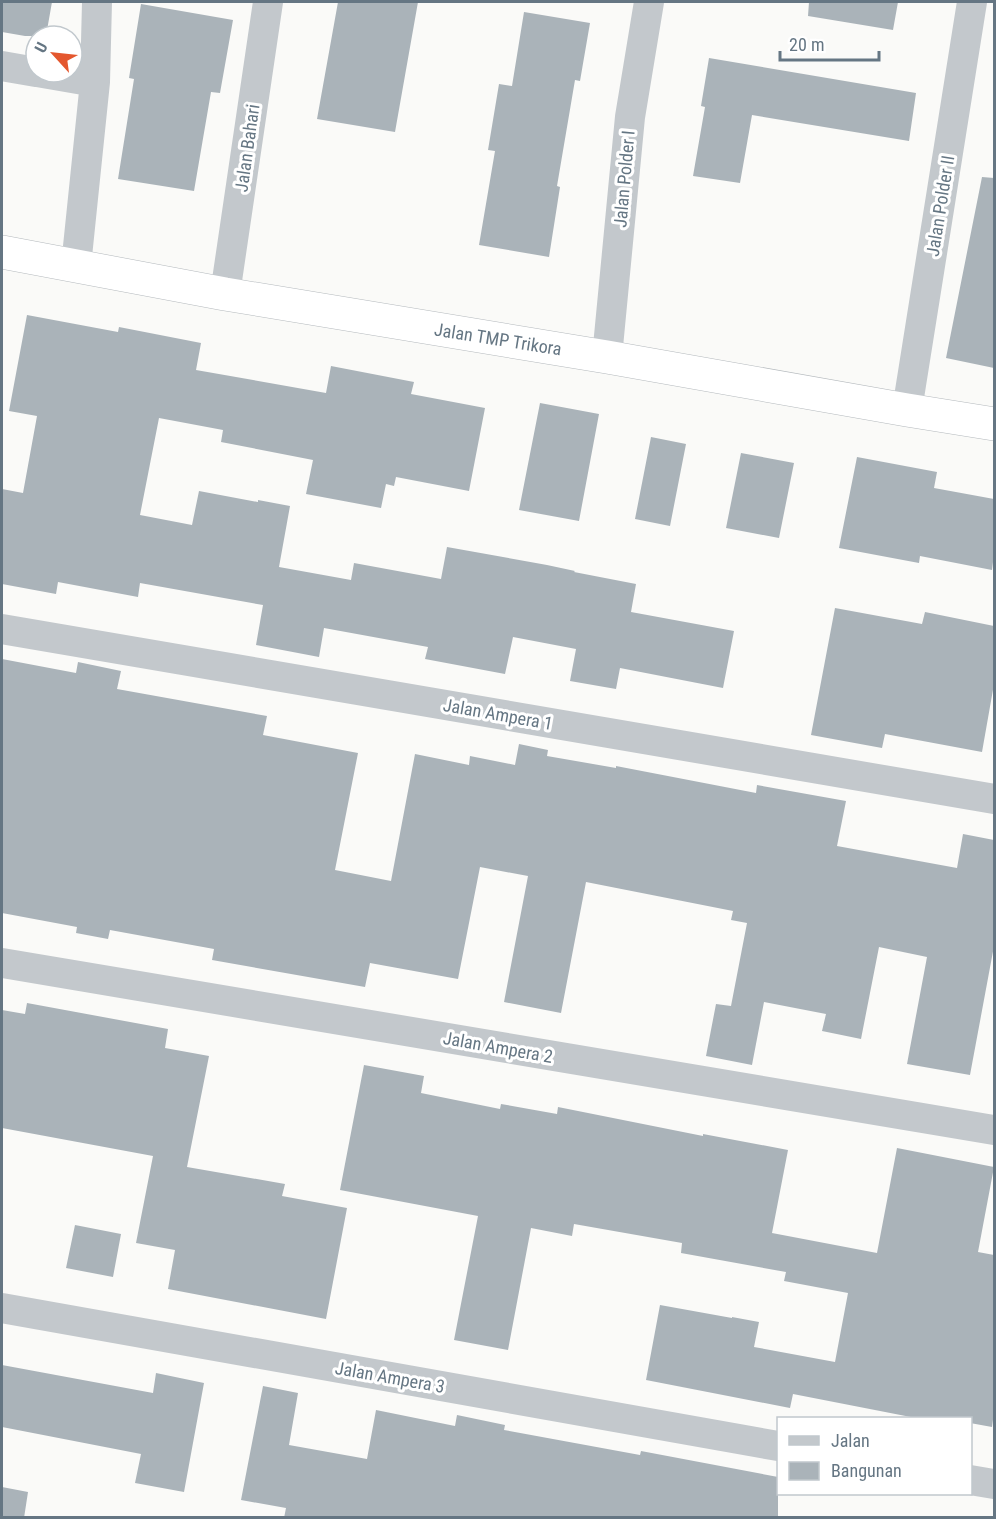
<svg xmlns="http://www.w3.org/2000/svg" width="996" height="1519" font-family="'Roboto Condensed',sans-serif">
<rect width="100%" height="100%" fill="#fafaf8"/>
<path fill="#aab3b9" d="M2,2h50l-6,34h-21l-23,-4z
M338,2h80l-23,130 -78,-13z
M809,2h89l-5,28 -85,-14z
M141,4l92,16 -13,73 -9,-1 -17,99 -76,-12 16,-100 -5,-1z
M524,12l66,11 -10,58 -5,-1 -18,106 3,1 -11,70 -70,-12 16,-94 -7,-1 11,-66 13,2z
M709,58l207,35 -7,48 -157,-26 -12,68 -47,-7 12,-69 -4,-1z
M982,177l12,1v190l-48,-10z
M27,315l91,17 1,-5 82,16 -5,27 130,23 5,-27 83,16 -3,12 74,14 -16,83 -73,-14 -2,9 -8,-2 -5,24 -75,-14 7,-34 -92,-18 2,-12 -64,-12 -19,97 52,10 7,-34 59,11v-2l32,6 -11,61 72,13 3,-17 87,16 6,-32 100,18 28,6 -1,1 62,12 -5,28 103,19 -11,57 -103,-20 -4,21 -46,-8 6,-32 -63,-12 -8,37 -80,-15 3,-12 -104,-19 -5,29 -63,-12 7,-40 -123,-22 -2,14 -80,-15 -2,12 -54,-10v-95l21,4 14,-77 -28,-5z
M540,403l59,11 -20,107 -60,-11z
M651,437l35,7 -16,82 -35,-7z
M741,453l53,10 -15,75 -53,-10z
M857,457l80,15 -3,16 60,11v55l-2,16 -72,-14 -1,7 -80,-15z
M835,608l87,16 3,-12 69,14v58l-12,68 -97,-18 -3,14 -71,-13z
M2,659l74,14 2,-11 43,9 -4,18 150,27 -4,19 95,18 -23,117 56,11 24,-127 54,11 1,-9 45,9 4,-21 29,6 -1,6 69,12v-2l140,27 1,-8 89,16 -9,45 120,22 6,-34 31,6v106l-24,129 -63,-11 20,-107 -48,-10 -18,92 -39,-8 4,-17 -62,-12 -12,63 -46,-9 10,-52 15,2 16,-83 -16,-3 2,-9 -147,-29 -25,131 -57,-11 24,-126 -48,-9 -22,112 -88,-16 -5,24 -153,-27 2,-11 -104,-19 -2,9 -32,-6 1,-6 -75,-14z
M27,1003l141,26 -3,19 44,8 -22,111 98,17 -3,12 65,12 -21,111 -158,-30 7,-39 -39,-7 17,-87 -151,-28v-118l23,4z
M364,1065l60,11 -3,17 79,16 1,-5 56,10 1,-7 145,29v-2l85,16 -16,83 105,20 20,-105 97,19 -16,85 16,3v157l-2,15 -22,-4v-4h-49l-128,-25 -3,14 -144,-28 14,-75 72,13v-1l27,5 -5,25 81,15 13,-69 -64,-12 2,-9 -105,-19 1,-10 -108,-19 -2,12 -41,-8 -23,122 -54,-10 24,-124 -138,-26z
M75,1225l46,9 -8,43 -47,-9z
M2,1365l151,28 3,-20 48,10 -20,109 -49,-9 6,-29 -139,-27z
M263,1386l35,7 -9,52 78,14 9,-49 79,16 2,-11 48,10 -1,5 136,25 1,-4 137,26v41h-494l2,-10 -45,-8z
M2,1487l26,5 -4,26h-22z"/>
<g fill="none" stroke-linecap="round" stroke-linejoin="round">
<g stroke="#b4b9bd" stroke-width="34">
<path id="trunk" d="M2,252l223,42 382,63 300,53 87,14"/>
</g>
<path stroke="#c3c8cc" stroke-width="30" d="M2,66l34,6
M37,72l58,10
M76,266l19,-184 2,-80
M225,294l43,-292
M607,357l23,-240 19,-115
M907,410l65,-408
M2,629l992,170
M2,963l992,167
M2,1308l776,138
M970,1480l24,4"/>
<use href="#trunk" stroke="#fff" stroke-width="33"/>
</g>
<g text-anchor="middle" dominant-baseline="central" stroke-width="6" stroke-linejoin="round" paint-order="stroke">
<g font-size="18" fill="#657683" stroke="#fff">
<text transform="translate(247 148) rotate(-82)">Jalan Bahari</text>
<text transform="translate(624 179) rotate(-85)">Jalan Polder I</text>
<text transform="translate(940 206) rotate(-81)">Jalan Polder II</text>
<text transform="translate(498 339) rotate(9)">Jalan TMP Trikora</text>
<text transform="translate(498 714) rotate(10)">Jalan Ampera 1</text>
<text transform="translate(498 1047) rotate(10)">Jalan Ampera 2</text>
<text transform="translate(390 1377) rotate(10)">Jalan Ampera 3</text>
</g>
</g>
<rect width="996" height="1519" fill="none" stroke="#657683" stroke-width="6"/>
<rect x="777" y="1417" width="195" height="78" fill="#ffffff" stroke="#c1c8cd" stroke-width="1.5"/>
<rect x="789" y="1436" width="30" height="9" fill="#c3c8cc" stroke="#c1c8cd" stroke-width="1.5"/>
<text x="831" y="1447" font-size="18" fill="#657683">Jalan</text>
<rect x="789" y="1462" width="30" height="18" fill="#aab3b9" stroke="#c1c8cd" stroke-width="1.5"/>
<text x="831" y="1477" font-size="18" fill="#657683">Bangunan</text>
<g transform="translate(54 54) rotate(297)"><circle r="28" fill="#ffffff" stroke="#c1c8cd" stroke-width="1.5"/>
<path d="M0-4.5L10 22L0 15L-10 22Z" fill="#e4572e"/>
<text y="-9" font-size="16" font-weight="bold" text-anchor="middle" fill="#657683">U</text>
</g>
<path d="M780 51v9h99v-9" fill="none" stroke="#657683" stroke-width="3"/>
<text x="789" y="51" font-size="18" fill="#657683" stroke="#ffffff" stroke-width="4.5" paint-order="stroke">20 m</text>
</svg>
